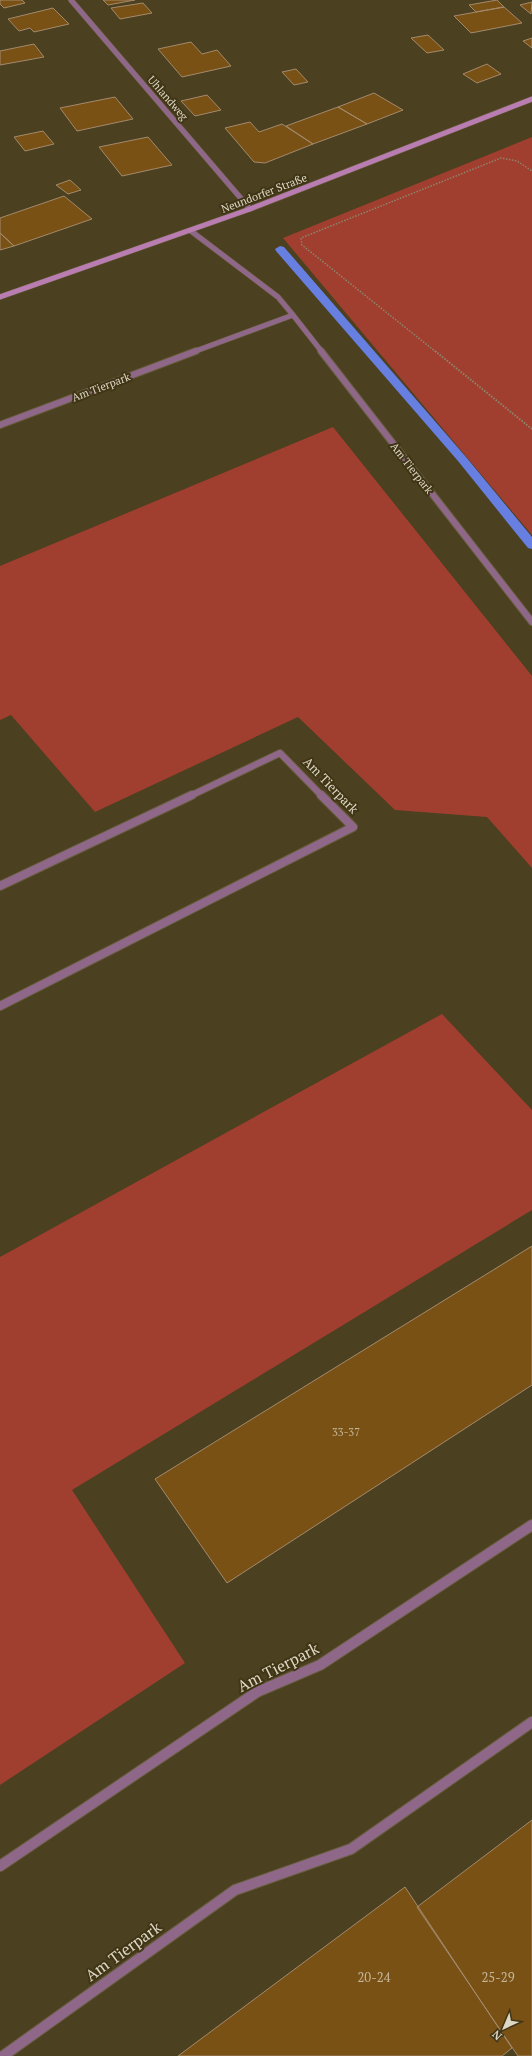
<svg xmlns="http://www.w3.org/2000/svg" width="532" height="2056" font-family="'PT Serif',serif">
<rect width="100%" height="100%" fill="#4b401f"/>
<path fill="#a03f2f" d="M532,137v398l-249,-297z
M333,427l199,249v192l-45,-51 -92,-7 -97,-93 -203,95 -84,-97 -11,5v-154z
M442,1014l90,96v100l-460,280 113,173 -185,122v-528z"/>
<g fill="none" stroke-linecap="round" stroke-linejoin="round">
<path fill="#687fe2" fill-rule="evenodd" d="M280,246l4,1 182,210 66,80v12l-4,-1 -70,-87 -182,-210 -1,-2z"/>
</g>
<path fill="#795115" stroke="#a38a6d" d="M0,0h22l3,3 -21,5 -4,-4z
M103,0h32l-27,5z
M497,0l7,7 -28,5 -7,-7z
M532,2l-1,12 -11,-9z
M143,3l9,10 -32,6 -9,-11z
M504,7l18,16 -51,10 -17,-17z
M53,8l16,16 -35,8 -4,-4 -11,3 -11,-12z
M428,35l16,15 -17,3 -16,-15z
M532,38v10l-9,-7z
M191,42l11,12 15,-4 14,16 -49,11 -24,-28z
M34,44l10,13 -44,8v-14z
M487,64l14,10 -24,9 -14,-9z
M296,69l12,13 -14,3 -12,-13z
M374,93l29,17 -36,14 -29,-17z
M207,95l14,15 -26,6 -14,-15z
M115,97l18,22 -56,12 -17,-23z
M338,107l29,17 -54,20 -27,-18z
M250,122l9,10 23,-8 31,20 -48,19 -11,-1 -29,-34z
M43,131l11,13 -29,7 -11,-14z
M148,137l24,28 -50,11 -23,-29z
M70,180l11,10 -13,4 -12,-9z
M64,196l28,23 -78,27 -14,-13v-15z
M0,233l14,13 -14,4z
M532,1246v139l-305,198 -72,-104z
M532,1820v236h-14l-101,-149z
M405,1887l107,161 -10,8h-324z"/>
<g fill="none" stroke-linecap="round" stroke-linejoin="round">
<g stroke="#685e40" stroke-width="6">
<path id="minor-far3" d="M71,0l179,209
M191,231l87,66 15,18
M193,352l100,-37 29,37"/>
</g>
<g stroke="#685e40" stroke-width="8">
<path id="minor-far2" d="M321,351l211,271
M0,425l196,-74
M190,796l90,-43 42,43"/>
</g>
<g stroke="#685e40" stroke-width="10">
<path id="minor-far1" d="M0,886l192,-91
M0,1006l353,-179 -32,-32"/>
</g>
<g stroke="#685e40" stroke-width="12">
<path id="minor" d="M0,1866l257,-174 63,-27 212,-140
M3,2056l232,-166 116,-41 181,-127"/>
</g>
<g stroke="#685e40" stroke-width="6">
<path id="secondary" d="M0,297l250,-88 282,-110"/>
</g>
<path stroke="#8e856b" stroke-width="1.5" stroke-dasharray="1.5 1.5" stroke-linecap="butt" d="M436,352l-134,-107 -1,-7 200,-80 16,3 15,10"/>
<path stroke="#8e856b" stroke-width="2" stroke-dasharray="1.5 1.5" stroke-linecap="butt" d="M435,351l97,78"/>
<use href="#minor-far3" stroke="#8f6889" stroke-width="5"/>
<use href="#minor-far2" stroke="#8f6889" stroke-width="6"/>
<use href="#minor-far1" stroke="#8f6889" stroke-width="8"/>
<use href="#minor" stroke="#8f6889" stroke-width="10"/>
<use href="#secondary" stroke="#b97db1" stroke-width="5"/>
</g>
<g text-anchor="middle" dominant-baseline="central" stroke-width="4" stroke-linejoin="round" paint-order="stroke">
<g font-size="11" fill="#ddd7c5" stroke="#403515">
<text transform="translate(168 98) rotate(49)">Uhlandweg</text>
<text transform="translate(264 193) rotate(-21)">Neundorfer Straße</text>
<text transform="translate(101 387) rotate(-21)">Am Tierpark</text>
<text transform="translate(412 468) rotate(52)">Am Tierpark</text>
</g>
<g font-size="11" fill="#c4b699">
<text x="346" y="1432">33-37</text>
</g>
<g font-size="13" fill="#ddd7c5" stroke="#403515">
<text transform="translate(331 785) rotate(46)">Am Tierpark</text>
</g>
<g font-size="13" fill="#c4b699">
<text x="374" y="1977">20-24</text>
<text x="498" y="1977">25-29</text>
</g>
<g font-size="16" fill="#ddd7c5" stroke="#403515">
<text transform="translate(278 1667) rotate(-27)">Am Tierpark</text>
<text transform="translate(123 1951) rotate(-36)">Am Tierpark</text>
</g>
</g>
<g transform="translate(504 2028) rotate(224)" stroke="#403515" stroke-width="3" paint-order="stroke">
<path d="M0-3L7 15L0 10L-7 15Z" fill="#ddd7c5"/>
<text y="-6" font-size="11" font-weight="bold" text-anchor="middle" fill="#ddd7c5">N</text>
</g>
</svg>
